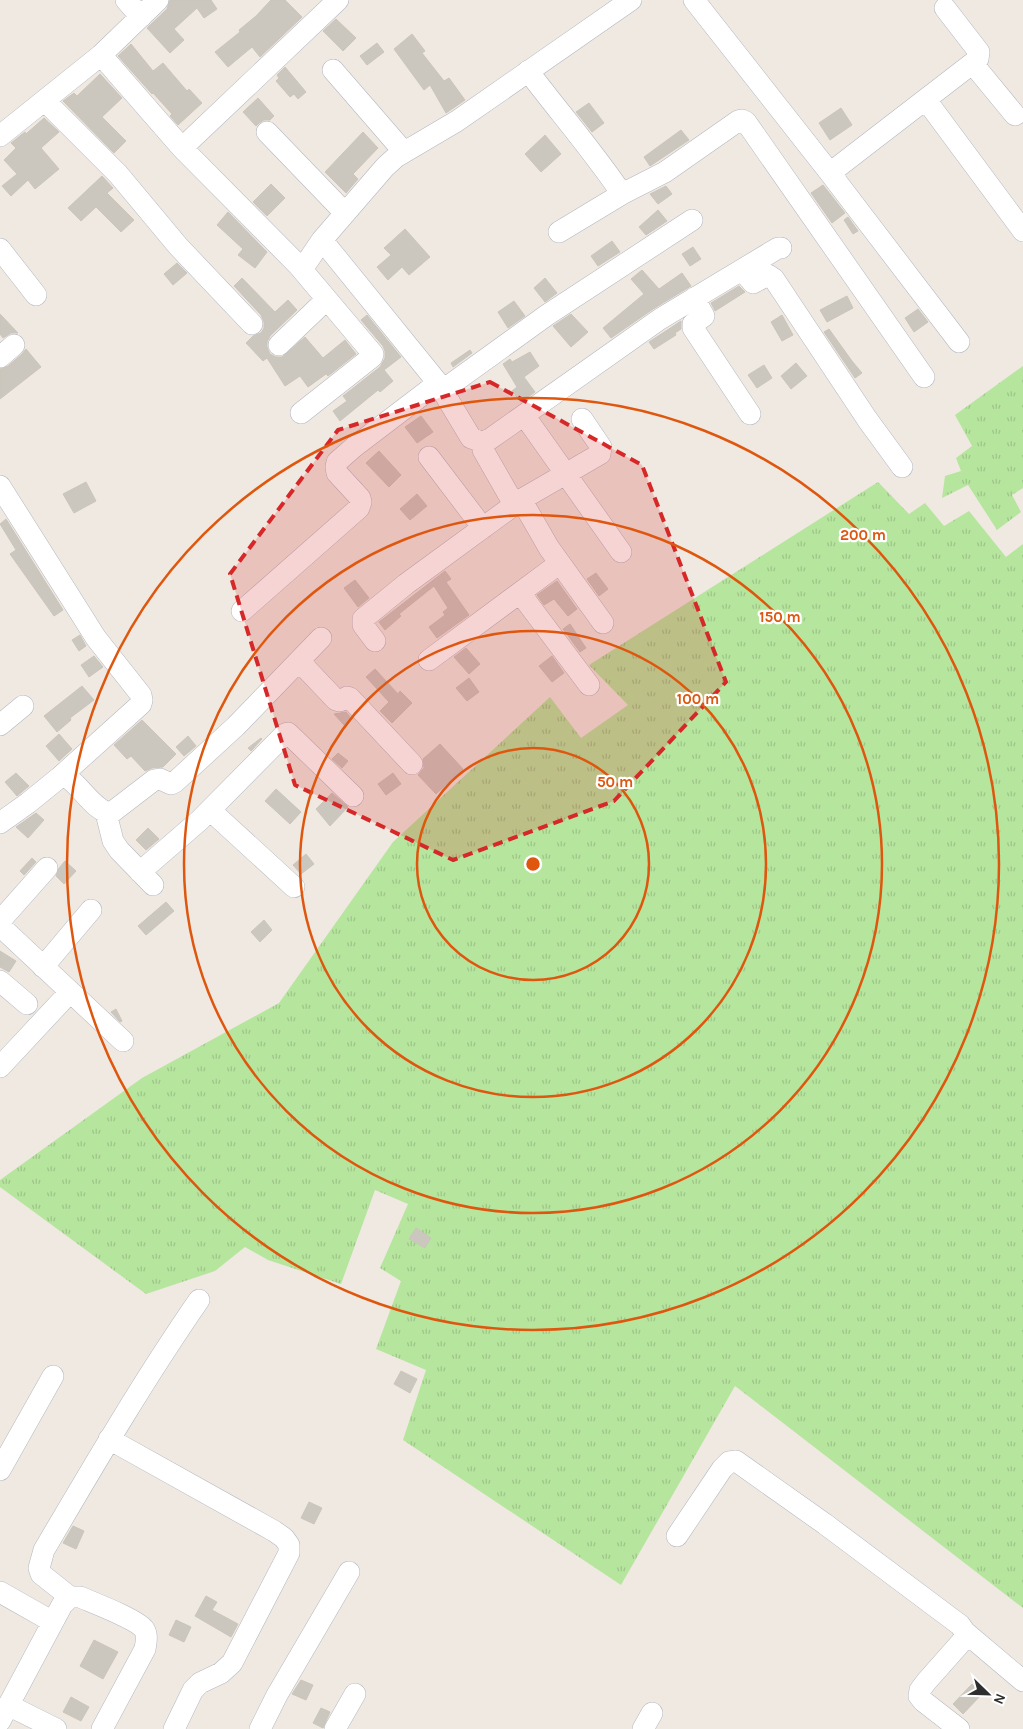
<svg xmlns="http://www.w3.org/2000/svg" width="1023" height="1729" font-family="Karla,sans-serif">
<defs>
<pattern id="grass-tufts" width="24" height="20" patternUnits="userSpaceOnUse" patternTransform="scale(1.25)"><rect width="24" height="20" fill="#b6e59e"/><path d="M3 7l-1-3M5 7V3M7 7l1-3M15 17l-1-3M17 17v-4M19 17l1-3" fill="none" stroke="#9dc588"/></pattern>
</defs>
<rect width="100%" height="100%" fill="#efe9e1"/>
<path fill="url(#grass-tufts)" d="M1023,366v122l-11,7 9,17 -24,18 -29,-45 -26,13 3,-22 16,-5 -5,-13 16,-12 -17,-31z
M878,482l31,32 16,-11 19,23 25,-15 37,46 17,-13v1064l-288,-222 -114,199 -218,-145 23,-70 -50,-21 25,-68 -21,-13 28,-64 -33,-14 -34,94 -73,-24 -23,-13 -30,24 -69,23 -146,-107v-7l142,-102 137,-75 114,-161 157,-145 31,41 47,-33 -39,-40z"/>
<path fill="#cbc7bf" stroke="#cbc5ba" d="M170,0h41l6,9 -13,9 -7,-10 -23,21 10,11 -14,13 -23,-25 20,-19z
M271,0h14l17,17 -42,40 -8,-10 -24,20 -13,-15 25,-20 -1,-2 17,-14z
M336,19l20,19 -13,13 -20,-20z
M412,34l13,17 -3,2 22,28 5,-3 16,22 -19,13 -16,-28 -6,5 -30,-41z
M377,43l7,9 -17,13 -7,-9z
M131,44l22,27 10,-8 24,28 2,-2 13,14 -24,22 -8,-9 2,-2 -19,-21 -1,1 -34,-38z
M285,67l21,25 -8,7 -4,-5 -4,3 -14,-16 3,-3 -2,-3z
M100,74l22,24 -20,19 24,24 -12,12 -51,-52 11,-8 3,3z
M258,98l16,18 -4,4h-6l-5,3 -3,3 -13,-14z
M589,103l15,20 -12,9 -16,-20z
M841,108l11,17 -22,15 -11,-17z
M44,118l15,14 -18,16 18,21 -24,20 -7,-9 -17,16 -9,-10 15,-12 -13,-14 12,-12 -5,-5 14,-11 1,2z
M681,130l8,10 -39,26 -6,-9z
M363,132l15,16 -25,26 5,5 -12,14 -21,-21z
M545,135l16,19 -20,18 -16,-18z
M102,176l11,12 -6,5 27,27 -13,12 -25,-25 -15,14 -13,-13z
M271,184l14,14 -18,18 -14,-14z
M823,185l22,28 -13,10 -21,-30z
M666,186l6,8 -14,10 -8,-10z
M658,210l9,11 -21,14 -7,-8z
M228,212l39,40 -12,16 -17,-13 5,-6 -26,-24z
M848,217l10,14 -5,3 -9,-14z
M405,229l25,28 -21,18 -7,-8 -14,13 -11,-13 14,-12 -7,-7z
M612,241l8,11 -22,14 -7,-10z
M693,247l8,12 -11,7 -8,-12z
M177,263l10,10 -14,12 -9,-11z
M642,270l17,19 23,-16 9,13 -38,23 -42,29 -8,-10 41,-34 -13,-15z
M242,278l33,34 13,-12 9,10 -27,26 -3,6v5l3,7 6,3h6l23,-20 18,21 22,-18 11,14 -28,22 -2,-2 -18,13 -8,-11 -15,10 -18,-28 -4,3 -17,-18 7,-7 8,-3 3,-5v-6l-3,-7 -27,-29z
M545,278l12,15 -12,9 -11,-14z
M739,286l6,6 -30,19 -4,-8z
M847,296l6,12 -26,14 -7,-12z
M514,301l11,15 -17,12 -10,-16z
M918,309l10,13 -14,10 -9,-14z
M0,314l18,19h-7l-8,5 -3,-4z
M571,314l17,18 -17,15 -18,-21z
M367,315l34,42 -17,13 9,11 -13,11 -2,-2 -38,31 -7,-10 14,-10 -4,-5 37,-29 5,-9v-7l-2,-5 -22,-26z
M782,315l11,20 -11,6 -11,-19z
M681,321v8l-6,4 1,2 -22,14 -5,-7z
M829,329l23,32 10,12 -7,5 -31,-46z
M26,349l15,18 -41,32v-30l8,-3 14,-12z
M470,350l2,3 -19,14 -2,-4z
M530,352l9,14 -15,11 11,15 -14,10 -9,-11 5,-4 -14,-23 7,-5 2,3z
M796,363l11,13 -16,13 -10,-13z
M764,365l8,13 -15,10 -9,-13z
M421,416l12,16 -16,11 -12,-16z
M379,451l22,24 -12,12 -23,-24z
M86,482l10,19 -22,12 -11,-19z
M417,494l10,12 -17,14 -10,-11z
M6,519l57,91 -9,6 -44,-62 6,-4 -16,-26z
M445,571l6,8 -5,3 23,33 -32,23 -8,-11 16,-12 -2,-3 5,-4 -14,-22 -35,28 2,2 -16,14 -6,-8z
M596,573l12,16 -9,7 -12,-17z
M355,580l14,18 -11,9 -14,-19z
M557,581l20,28 -9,7 -14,-17 -10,6 -7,-10z
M570,624l16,24 -6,4 -17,-23z
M80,635l6,11 -7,5 -7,-11z
M466,648l14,16 -11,10 -15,-17z
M94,656l9,11 -14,10 -8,-12z
M552,656l12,17 -12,9 -13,-16z
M375,669l23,25 2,-3 12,12 -20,20 -12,-12 9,-9 -23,-25z
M469,678l10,14 -12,9 -11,-13z
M82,686l12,14 -24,18 1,2 -14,12 -13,-16z
M346,712l5,6 -7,7 -10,-11z
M142,720l34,34 -13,13 -11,1 -7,3 -14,-15 -4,3 -13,-14z
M59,734l13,15 -13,12 -13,-15z
M188,736l8,10 -12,10 -8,-9z
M261,738l1,1 -11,12 -3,-3z
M440,744l23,25 -27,25 -18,-19 6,-7 -1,-9z
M338,753l10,8 -6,7 -10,-9z
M16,773l13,13 -12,10 -12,-14z
M393,773l8,11 -15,11 -8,-11z
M276,789l25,23 -11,12 -25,-23z
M332,793l16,14 -18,19 -14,-17z
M36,813l8,7 -16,18 -12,-11z
M148,828l11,11 -13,11 -10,-10z
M306,854l8,10 -13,10 -8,-9z
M32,858l4,4 -12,13 -4,-4z
M65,861l11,10 -12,13 -8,-8 3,-8z
M166,902l8,9 -28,24 -8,-9z
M264,920l8,10 -12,12 -9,-10z
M0,951l16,10 -7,11 -9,-5z
M116,1009l6,12 -2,1 -9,-10z
M416,1228l15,10 -6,10 -16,-9z
M401,1371l16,8 -7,14 -16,-9z
M309,1502l13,6 -8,16 -13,-6z
M73,1526l11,5 -8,18 -13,-6z
M206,1596l11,6 -5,8 26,14 -7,13 -36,-21z
M176,1620l15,7 -7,15 -15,-7z
M94,1640l24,12 -15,27 -23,-13z
M301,1680l12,5 -7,15 -14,-6z
M972,1684l10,10 -19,20 -10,-10z
M71,1697l18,10 -8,14 -18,-9z
M321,1708l9,4 -7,16 -10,-5z"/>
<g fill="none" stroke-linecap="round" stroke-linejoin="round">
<g stroke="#b4b7c1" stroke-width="22">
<path id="minor" d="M126,0l15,17
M158,0l-57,55 81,93 116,117 4,2 3,-2 17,-25 63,-73 11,-10 61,-36 174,-121
M694,0l136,173 129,169
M973,64l42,51
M333,70l71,82
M528,71c31,41 65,80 94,123
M926,100l97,131
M45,101l73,73 60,72 74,78
M267,132l78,81
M0,136l101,-81
M182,148l156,-148
M830,173l148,-114 1,-7 -34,-44
M559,232l63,-38 43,-22 73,-51 4,-1 4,2 178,255
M322,240l116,143 33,55 11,4 8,-3 170,-120 118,-71h3
M0,249l36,46
M298,265l75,89 -1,3 -71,56
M742,270l11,13 15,-8 6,4 93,140 35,48
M694,298l10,18 -11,8v4l57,86
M279,345l47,-45
M0,357l14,-12
M443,390l104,-75 145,-95
M524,415l97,137
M429,457l54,71
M0,486l96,152 45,57 1,5 -1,4 -81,73
M512,501l5,1 9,6 23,40 54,75
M517,502l83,-48 1,-7 -19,-28
M520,593l69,92
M242,611l117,-103 2,-6 -1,-4 -23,-25 -1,-6 1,-5 17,-15 84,-64
M375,641l-12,-16v-6l43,-35 104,-76 2,-4 -1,-5 -28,-49 -1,-8
M429,660l131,-97
M299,661l37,39 4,1 7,-4 3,1 62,66
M0,725l23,-19
M210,810l84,77
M106,813l7,28 6,9 34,35
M0,823l28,-20 32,-26 5,-1c15,8 29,36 46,37l43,-33 6,-1 11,5 4,-2 61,-56 85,-88
M140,872l60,-52 85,-86 3,-1 65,63
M0,921l47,-53
M0,926l123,115
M43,967l48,-57
M0,981l27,23
M0,1067l70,-75
M109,1439l165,92 10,7 5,7v8l-57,110 -11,10 -21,10 -7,7 -19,39
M0,1470l53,-94
M677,1536l45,-67 7,-7 7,-1 89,63 135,101 5,7v6l-39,44 -6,8 -1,6 4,5 36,28
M0,1592l53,30
M70,1597l-29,-23 -2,-6 5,-18c50,-85 99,-169 155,-250
M965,1632l58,49
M8,1705l48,24
M0,1721l62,-116 8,-8h10c14,6 56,22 64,32 4,6 2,14 1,20l-43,80
M260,1729l17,-34 72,-123
M335,1729l20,-35
M643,1729l9,-16"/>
</g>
<use href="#minor" stroke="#fff" stroke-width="21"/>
</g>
<path fill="#d62828" fill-opacity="0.2" stroke="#d62828" stroke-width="4" stroke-dasharray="10 6" stroke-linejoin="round" d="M490,382l152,83 84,217 -112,119 -161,59 -158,-75 -65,-211 108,-144z"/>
<g fill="none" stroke="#df570e" stroke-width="2.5">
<circle cx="533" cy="864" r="116"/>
<circle cx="533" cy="864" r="233"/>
<circle cx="533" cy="864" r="349"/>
<circle cx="533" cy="864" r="466"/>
</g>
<circle cx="533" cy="864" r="8" fill="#df570e" stroke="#fff" stroke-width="2.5"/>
<g font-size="15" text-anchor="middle" font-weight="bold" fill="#df570e" stroke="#fff" stroke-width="4.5" stroke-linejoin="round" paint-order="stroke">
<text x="863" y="540">200 m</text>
<text x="780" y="622">150 m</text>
<text x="698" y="704">100 m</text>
<text x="615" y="787">50 m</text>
</g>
<g transform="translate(988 1694) rotate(113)" stroke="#ffffff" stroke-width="4" paint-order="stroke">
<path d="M0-4L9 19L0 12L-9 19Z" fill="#2e2e2e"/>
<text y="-8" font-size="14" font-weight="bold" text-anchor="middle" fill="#2e2e2e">N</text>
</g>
</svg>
